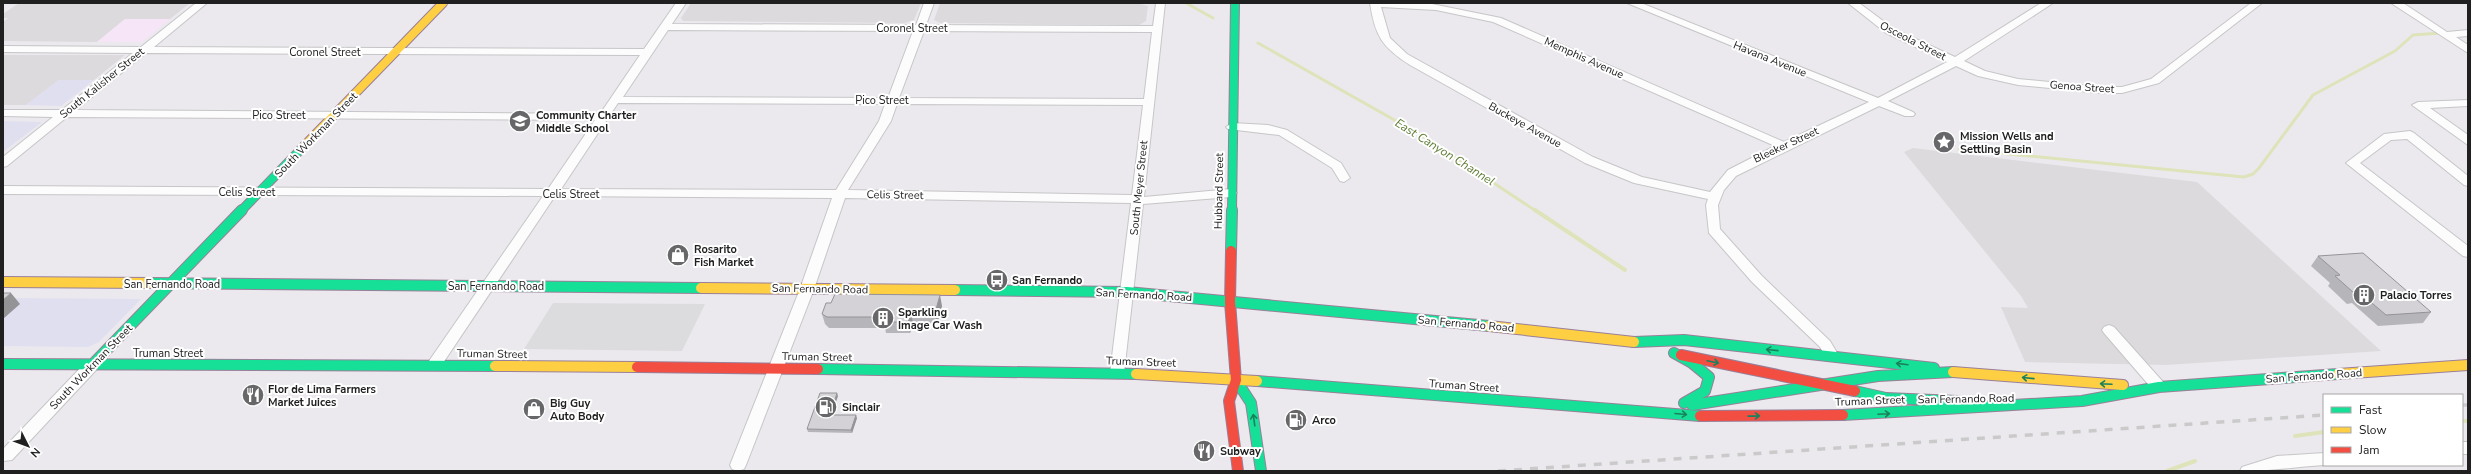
<svg xmlns="http://www.w3.org/2000/svg" width="2471" height="474" font-family="'Nunito Sans',sans-serif">
<rect width="100%" height="100%" fill="#ece9ee"/>
<path fill="#dcdadd" d="M19,3h171l-20,16h-45l-28,23 -94,-1v-19l5,-4h-5v-4z
M691,3h230l-7,17 -9,3 -222,-2 -2,-3z
M940,3h197l11,3 -2,15 -7,4 -199,-2 -6,-3z
M3,55h122l-31,25h-35l-33,25h-23z
M1913,148l284,34 184,169 -215,14 -141,-3 -24,-55 27,1 -7,-12 -117,-144z"/>
<path fill="#dfdff0" d="M59,80h35l-33,26 -35,-1z
M3,121l39,1 -39,30z
M3,298l138,1 -42,43 -11,5 -85,-1z"/>
<path fill="#f5e5f7" d="M125,19h45l-28,23h-45z"/>
<path fill="#dcdbdd" d="M553,303l152,1 -23,47 -158,-2z"/>
<g fill="none" stroke-linecap="round" stroke-linejoin="round">
<path stroke="#dfe3ba" stroke-width="3" d="M1186,3l27,15
M1258,43l163,92 115,76
M1959,149l285,28 9,-3 6,-6 54,-73 82,-44 18,-16 28,-2"/>
<path stroke="#dfe3ba" stroke-width="4" d="M1535,210l90,60
M2462,421h6
M2295,436l29,-4
M2167,471l28,-10"/>
<g stroke="#c6c5c7" stroke-width="2">
<path id="street" d="M196,3h11l-53,44 490,2 32,-46h10l-14,21 244,1 8,-22h10l-8,22 227,1 3,-22 9,-1 -21,194 87,-8 6,4 -6,4 -88,7 -19,169 -2,4h-10l-2,-4 21,-170 -286,-5 -31,91 -68,176 -2,4 -6,2 -6,-2 -2,-4 70,-176 32,-91 -277,-2 -116,173h-10l-2,-4 2,-4 114,-165 -540,-2v-8l545,3 47,-69 -528,-3 -60,49 -4,1v-10l50,-40 -50,-1v-6h59l71,-57 -130,-1v-6l138,1zM668,30l245,1 -25,67 -265,-1zM924,31l228,1 -8,67 -245,-1zM146,53l494,2 -40,59 -524,-4zM618,103l267,1 -6,17 -43,69 -275,-1zM897,104l246,1 -11,90 -284,-5 43,-69z
M1370,3h57l74,15 283,124 85,-40 -242,-99h14l237,95 69,-36 -61,-29 -38,-30h11l35,26 61,28 86,-54h12l-89,58 21,10 33,8 82,8h22l29,-8 100,-76h11l-103,80 -37,10h-22l-82,-8 -40,-9 -22,-10 -68,35 25,11 2,2 -2,2h-8l-26,-10 -143,70 -12,14 -6,15 2,24 42,47 68,65 9,15 -2,4h-10l-7,-13 -68,-65 -43,-49 -3,-28 2,-6 -74,-16 -49,-20 -175,-98c-28,-18 -35,-29 -40,-62zM1381,7l55,3 57,12 282,124 -47,24 -18,22 -68,-15 -49,-20 -186,-103 -17,-16z
M2391,3h12l44,29 21,-2v6l-12,1 12,8v8z
M2468,100v6l-38,2 38,27v10l-56,-40 6,-3z
M1232,123l36,2 19,5 54,33 9,15 -6,4 -4,-1 -8,-13 -53,-33 -51,-6 -2,-2z
M2410,131l4,2 54,43v10l-4,-1 -57,-46 -16,1 -31,23 108,83v11l-5,-1 -117,-93 38,-29z
M2109,325l5,2 50,56 2,4 -2,4h-10l-50,-58 -2,-3 2,-3z
M92,360l5,1 2,4 -2,4 -85,91 -9,1v-12l84,-88z
M2462,442h6v12h-6z
M2324,453v12c-28,2 -56,6 -84,6l2,-4 35,-11z"/>
</g>
<g stroke="#997f99" stroke-width="10">
<path id="fast-far1" d="M241,211l64,-66
M1232,211l3,-208"/>
</g>
<g stroke="#997f99" stroke-width="12">
<path id="fast" d="M1231,251l1,-41
M150,283l551,5
M955,290l172,2 362,34
M1634,342l50,-2 250,28
M1674,353l18,10 17,14 -4,14 -21,12
M3,364l492,2
M92,365l150,-155
M818,369l318,5
M1236,380l15,23 10,68
M1257,381l443,35
M1855,391l31,7 71,3
M1692,405l186,-29 75,-4
M1843,415l239,-14 77,-14 179,-13"/>
</g>
<g stroke="#997f99" stroke-width="10">
<path id="slow-far1" d="M305,145l138,-142"/>
</g>
<g stroke="#997f99" stroke-width="12">
<path id="slow" d="M3,282l147,1
M701,288l254,2
M1489,326l145,16
M495,366l142,1
M1953,372l170,13
M1136,374l121,7
M2338,374l130,-9"/>
</g>
<g stroke="#997f99" stroke-width="12">
<path id="jam" d="M1231,251l-1,51 6,78 -7,21 9,70
M1681,355l174,36
M637,367l181,2
M1700,416l143,-1"/>
</g>
<use href="#street" fill="#fcfcfc" fill-rule="evenodd"/>
<use href="#fast-far1" stroke="#16e098" stroke-width="8"/>
<use href="#fast" stroke="#16e098" stroke-width="10"/>
<use href="#slow-far1" stroke="#ffcf43" stroke-width="8"/>
<use href="#slow" stroke="#ffcf43" stroke-width="10"/>
<use href="#jam" stroke="#f24e42" stroke-width="10"/>
<path stroke="#cbcacb" stroke-width="3.5" stroke-dasharray="8 8" stroke-linecap="butt" d="M2462,405h6
M1498,471l826,-56"/>
</g>
<path fill="#b6b5b9" d="M2318,256l113,56 -8,11 -45,3 -26,-23 -5,1 -19,-18 2,-3 -19,-17z
M831,303l111,3 -5,18 -24,-1 -3,10h-24l-1,-5h-56l-4,-4 -3,-10z
M838,396l-7,19 26,3 -5,15 -44,-1 -1,-3z"/>
<path fill="#949396" d="M11,293l9,11 -17,15v-19z
M940,295l2,11 -5,18 -2,-11z
M911,313l2,10 -3,10 -2,-11z
M837,393l1,3 -8,22v-3z
M856,415l1,3 -5,15 -1,-3z"/>
<path fill="#d4d2d7" stroke="#949396" d="M2363,253l68,59 -45,3 -26,-22h-6l-19,-17 5,-1 -22,-19z
M3,293h8l-8,7z
M835,294l105,1 -5,18h-24l-3,9h-24l1,-5h-58l-5,-3 4,-11h5z
M820,393h17l-7,22h26l-5,15 -44,-1z"/>
<defs><path id="oneway-shaft" d="M-6 0H5M1.5-3L5.5 0L1.5 3" fill="none" stroke-width="1.6" stroke-linecap="round" stroke-linejoin="round"/></defs>
<g stroke="#1b805c">
<use href="#oneway-shaft" transform="translate(1772 350) rotate(-174)"/>
<use href="#oneway-shaft" transform="translate(1713 362) rotate(12)"/>
<use href="#oneway-shaft" transform="translate(1902 364) rotate(-173)"/>
<use href="#oneway-shaft" transform="translate(2028 378) rotate(-174)"/>
<use href="#oneway-shaft" transform="translate(2106 384) rotate(-177)"/>
<use href="#oneway-shaft" transform="translate(1681 414) rotate(5)"/>
<use href="#oneway-shaft" transform="translate(1884 414) rotate(-3)"/>
<use href="#oneway-shaft" transform="translate(1754 416) rotate(-1)"/>
<use href="#oneway-shaft" transform="translate(1254 420) rotate(-98)"/>
</g>
<defs>
<g id="school-disc" transform="scale(1.15)"><circle r="9.5" fill="#676668" stroke="#fff"/><path d="M0-5L7-2L0 1L-7-2ZM-4 1L0 2.5L4 1V4Q0 6-4 4Z" fill="#fff"/></g>
<g id="sight-disc" transform="scale(1.15)"><circle r="9.5" fill="#676668" stroke="#fff"/><path d="M0-6L1.8-2.2L6-1.7L2.9 1.2L3.7 5.4L0 3.3L-3.7 5.4L-2.9 1.2L-6-1.7L-1.8-2.2Z" fill="#fff"/></g>
<g id="shop-disc" transform="scale(1.15)"><circle r="9.5" fill="#676668" stroke="#fff"/><path d="M-5-2.5h2.3a2.7 3.5 0 0 1 5.4 0H5L5.5 6h-11ZM-1.5-2.5h3a1.5 2.3 0 0 0-3 0Z" fill="#fff"/></g>
<g id="bus-disc" transform="scale(1.15)"><circle r="9.5" fill="#676668" stroke="#fff"/><path d="M-5-6H5V4H4V6H2V4H-2V6H-4V4H-5ZM-3.5-4V0h7V-4ZM-3.5 1.2v1.5H-2V1.2ZM2 1.2v1.5H3.5V1.2Z" fill="#fff"/></g>
<g id="building-disc" transform="scale(1.15)"><circle r="9.5" fill="#676668" stroke="#fff"/><path d="M-4-6H4V6H1V3H-1V6H-4ZM-2.5-4.3h1.7v1.8h-1.7ZM.8-4.3h1.7v1.8H.8ZM-2.5-1h1.7V.8h-1.7ZM.8-1h1.7V.8H.8Z" fill="#fff"/></g>
<g id="restaurant-disc" transform="scale(1.15)"><circle r="9.5" fill="#676668" stroke="#fff"/><path d="M-5-6h1v4h1v-4h1v4h1v-4h1v5L-1.5 .5V6h-2V.5L-5-1ZM5-6V6H3V1.5H1.5Q1.5-4 5-6Z" fill="#fff"/></g>
<g id="fuel-disc" transform="scale(1.15)"><circle r="9.5" fill="#676668" stroke="#fff"/><path d="M-5.5-6h7V0h2V4h1.3V-2.5L3-4.5l.8-.8L6-3V5H2.5V1h-1V6h-7ZM-4.2-4.7v3.2H.2V-4.7Z" fill="#fff"/></g>
</defs>
<g fill-rule="evenodd">
<use href="#school-disc" x="520" y="121"/>
<use href="#sight-disc" x="1944" y="142"/>
<use href="#shop-disc" x="678" y="255"/>
<use href="#bus-disc" x="997" y="280"/>
<use href="#building-disc" x="2364" y="295"/>
<use href="#building-disc" x="883" y="318"/>
<use href="#restaurant-disc" x="253" y="395"/>
<use href="#fuel-disc" x="826" y="407"/>
<use href="#shop-disc" x="534" y="409"/>
<use href="#fuel-disc" x="1296" y="420"/>
<use href="#restaurant-disc" x="1204" y="451"/>
</g>
<g text-anchor="middle" dominant-baseline="central" stroke-width="4" stroke-linejoin="round" paint-order="stroke">
<g font-size="11" fill="#202020" stroke="#fff">
<text x="912" y="28">Coronel Street</text>
<text transform="translate(1913 41) rotate(27)">Osceola Street</text>
<text x="325" y="52">Coronel Street</text>
<text transform="translate(1584 58) rotate(24)">Memphis Avenue</text>
<text transform="translate(1770 59) rotate(22)">Havana Avenue</text>
<text transform="translate(102 83) rotate(-39)">South Kalisher Street</text>
<text transform="translate(2082 87) rotate(4)">Genoa Street</text>
<text x="882" y="100">Pico Street</text>
<text x="279" y="115">Pico Street</text>
<text transform="translate(1525 125) rotate(29)">Buckeye Avenue</text>
<text transform="translate(316 135) rotate(-46)">South Workman Street</text>
<text transform="translate(1786 145) rotate(-25)">Bleeker Street</text>
<text transform="translate(1139 188) rotate(-84)">South Meyer Street</text>
<text transform="translate(1219 191) rotate(-89)">Hubbard Street</text>
<text x="247" y="192">Celis Street</text>
<text x="571" y="194">Celis Street</text>
<text transform="translate(895 195) rotate(1)">Celis Street</text>
<text x="172" y="284">San Fernando Road</text>
<text x="496" y="286">San Fernando Road</text>
<text transform="translate(820 289) rotate(1)">San Fernando Road</text>
<text transform="translate(1144 295) rotate(3)">San Fernando Road</text>
<text transform="translate(1466 324) rotate(5)">San Fernando Road</text>
<text x="168" y="353">Truman Street</text>
<text transform="translate(492 354) rotate(1)">Truman Street</text>
<text transform="translate(817 357) rotate(1)">Truman Street</text>
<text transform="translate(1141 362) rotate(2)">Truman Street</text>
<text transform="translate(91 367) rotate(-46)">South Workman Street</text>
<text transform="translate(2314 376) rotate(-4)">San Fernando Road</text>
<text transform="translate(1464 386) rotate(4)">Truman Street</text>
<text transform="translate(1966 399) rotate(-1)">San Fernando Road</text>
<text transform="translate(1870 401) rotate(-2)">Truman Street</text>
</g>
<g font-size="11" font-weight="bold" fill="#202020" stroke="#fff" text-anchor="start">
<text x="536" y="115">Community Charter<tspan x="536" dy="13">Middle School</tspan></text>
<text x="1960" y="136">Mission Wells and<tspan x="1960" dy="13">Settling Basin</tspan></text>
<text x="694" y="249">Rosarito<tspan x="694" dy="13">Fish Market</tspan></text>
<text x="1012" y="280">San Fernando</text>
<text x="2380" y="295">Palacio Torres</text>
<text x="898" y="312">Sparkling<tspan x="898" dy="13">Image Car Wash</tspan></text>
<text x="268" y="389">Flor de Lima Farmers<tspan x="268" dy="13">Market Juices</tspan></text>
<text x="550" y="403">Big Guy<tspan x="550" dy="13">Auto Body</tspan></text>
<text x="842" y="407">Sinclair</text>
<text x="1312" y="420">Arco</text>
<text x="1220" y="451">Subway</text>
</g>
<g font-size="12" font-style="italic" fill="#5e7c33" stroke="#fff">
<text transform="translate(1445 152) rotate(32)">East Canyon Channel</text>
</g>
</g>
<rect width="2471" height="474" fill="none" stroke="#202020" stroke-width="8"/>
<rect x="2323" y="394" width="140" height="72" fill="#ffffff" stroke="#a6a6a6"/>
<rect x="2331" y="407" width="20" height="6" fill="#16e098" stroke="#a6a6a6"/>
<text x="2359" y="414" font-size="12" fill="#202020">Fast</text>
<rect x="2331" y="427" width="20" height="6" fill="#ffcf43" stroke="#a6a6a6"/>
<text x="2359" y="434" font-size="12" fill="#202020">Slow</text>
<rect x="2331" y="447" width="20" height="6" fill="#f24e42" stroke="#a6a6a6"/>
<text x="2359" y="454" font-size="12" fill="#202020">Jam</text>
<g transform="translate(28 446) rotate(132)" stroke="#ffffff" stroke-width="3" paint-order="stroke">
<path d="M0-3L7 15L0 10L-7 15Z" fill="#202020"/>
<text y="-6" font-size="11" font-weight="bold" text-anchor="middle" fill="#202020">N</text>
</g>
</svg>
